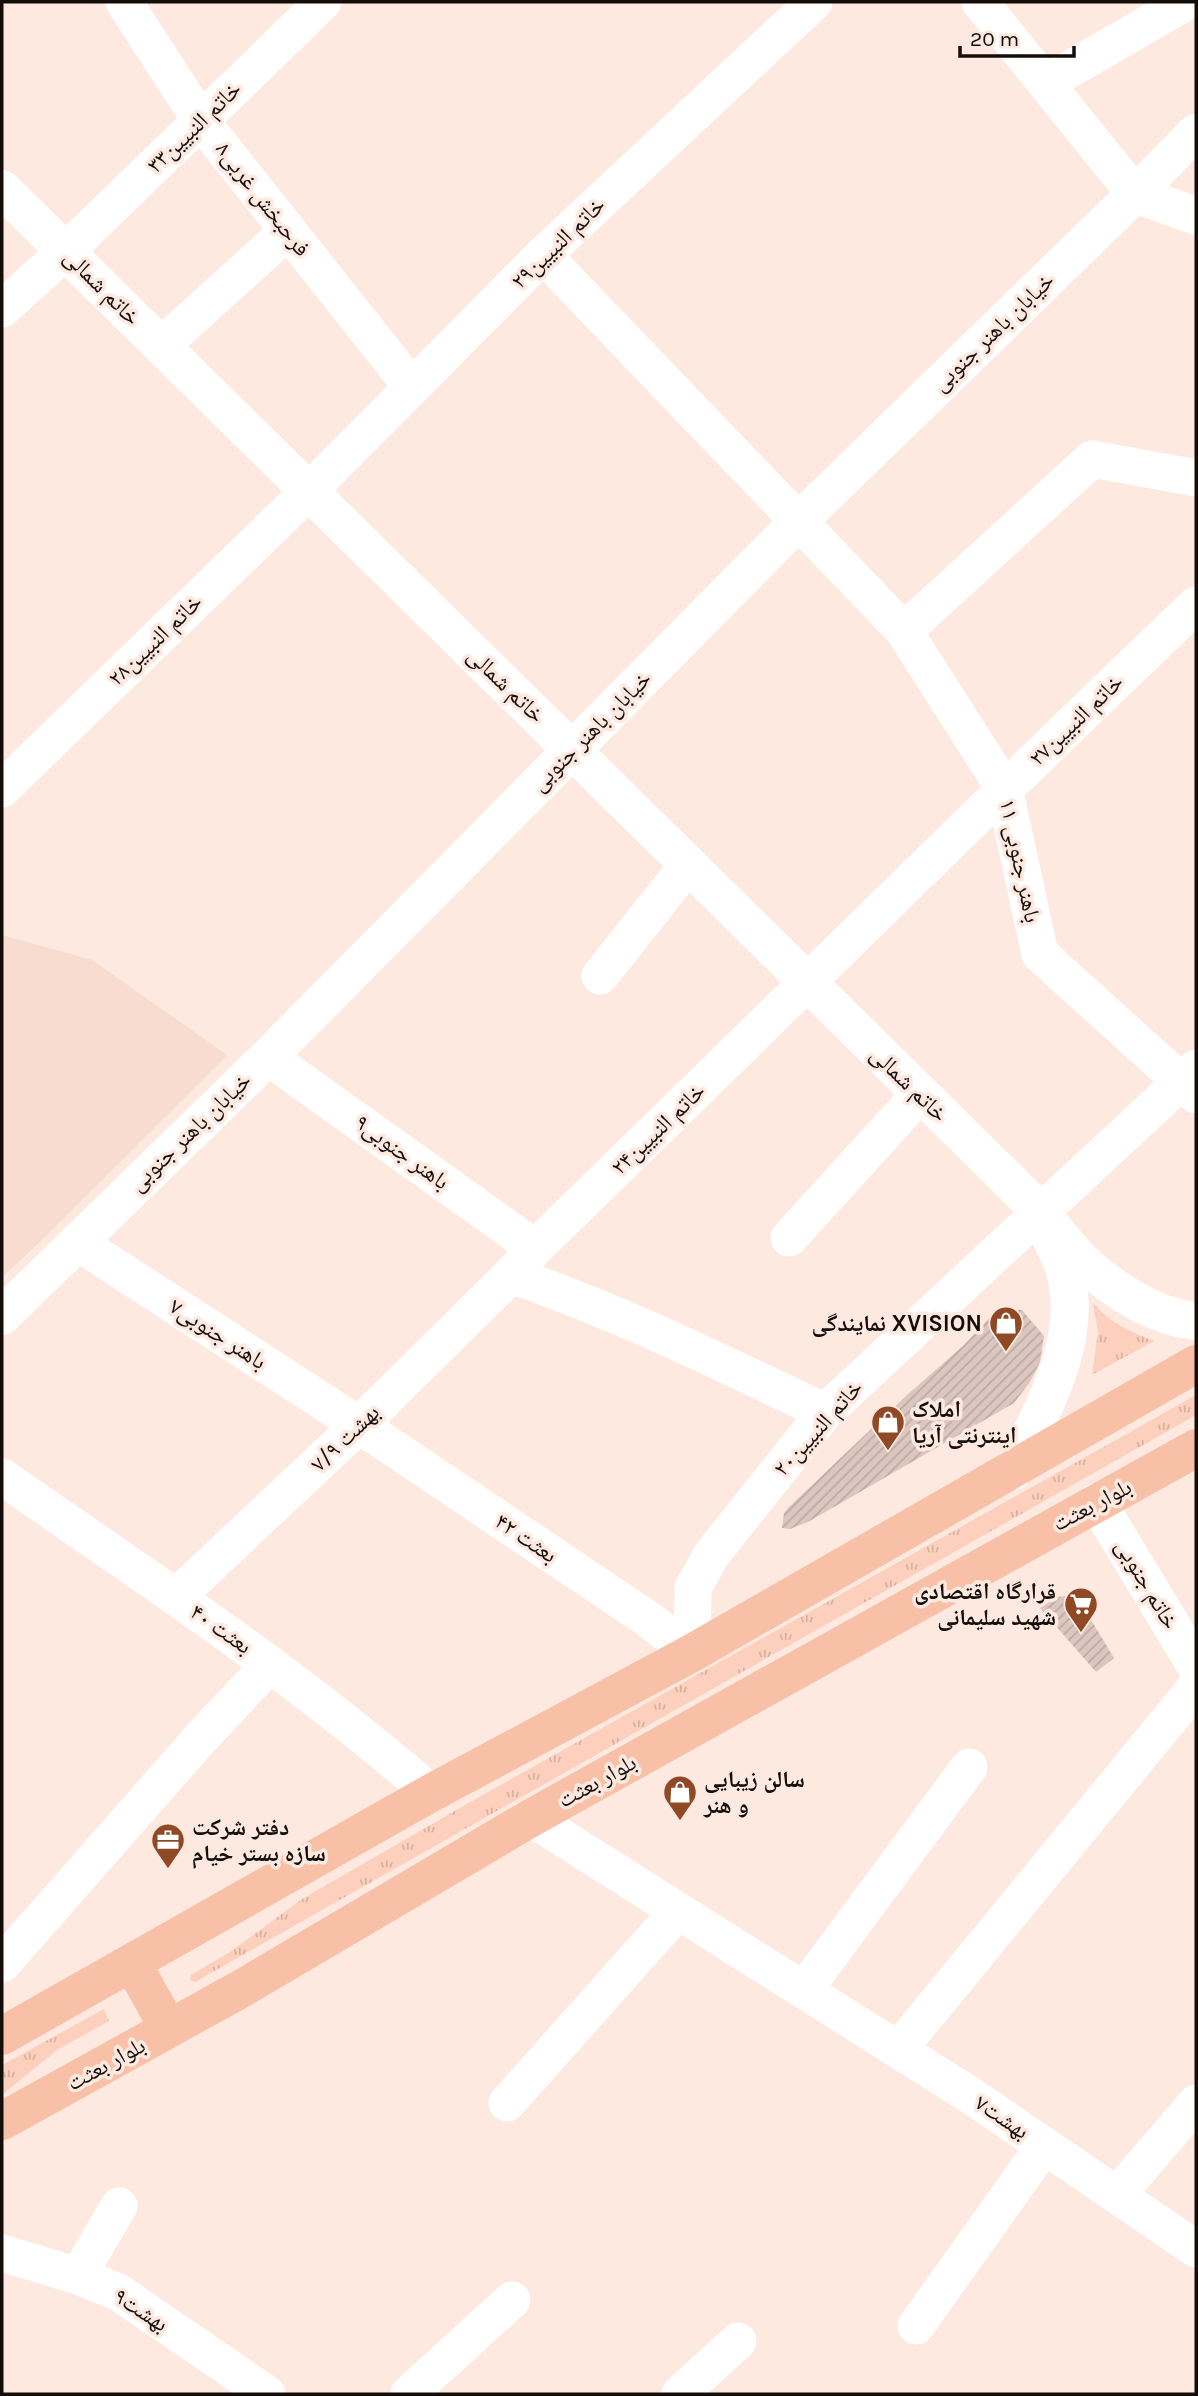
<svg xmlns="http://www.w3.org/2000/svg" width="1198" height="2396" font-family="Karla,'Noto Naskh Arabic',sans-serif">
<defs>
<pattern id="grass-tufts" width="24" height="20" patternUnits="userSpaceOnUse" patternTransform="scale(1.75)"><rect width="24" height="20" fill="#fcd0bc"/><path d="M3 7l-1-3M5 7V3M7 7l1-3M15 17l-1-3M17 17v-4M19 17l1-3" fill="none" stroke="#d7b1a0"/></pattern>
<pattern id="building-hatch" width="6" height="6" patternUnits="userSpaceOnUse" patternTransform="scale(1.75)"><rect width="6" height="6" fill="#dbc7bf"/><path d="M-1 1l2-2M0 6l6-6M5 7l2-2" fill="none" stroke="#bbaaa3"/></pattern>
</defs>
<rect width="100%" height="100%" fill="#fde9e0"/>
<path fill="#f7dccf" d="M2,935l90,25 135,95 -185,185 -40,37z"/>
<path fill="url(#grass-tufts)" d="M1093,1303c17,20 37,29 61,38l-62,34 6,-43z
M1196,1395v20l-1001,567 -5,-2 1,-5 42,-25 69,-51 163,-94z
M104,2009l5,12 -52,29 -55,45v-30z"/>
<path fill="url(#building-hatch)" d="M1010,1309l12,1 22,26 -4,26 -10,20 -16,21 -206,119 -18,7 -8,-1 2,-15 6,-7 117,-111 57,-50 30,-32z
M1067,1596l8,2 10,12 29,48 -18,14 -56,-64 17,-11z"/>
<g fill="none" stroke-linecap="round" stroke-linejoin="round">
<path stroke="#fff" stroke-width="37" d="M124,2l77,119 211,266
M980,2l155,192 61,-62
M1046,83l140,-81
M543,255l361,376 100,157 36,166 156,141
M2,309l64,-58 257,-249
M161,346l127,-115
M904,631l188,-172 104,19
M2,789l307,-298 234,-236 271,-253
M600,976l88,-111
M268,1057l267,191
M789,1238l131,-144
M77,1242l282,183 289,194 44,34
M511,1275c108,37 211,88 314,137
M2,1477c146,101 295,199 429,316
M176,1597l183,-172 152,-150 24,-27c221,-214 438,-431 661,-643
M692,1653l1,-65 19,-34 113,-142 371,-344
M531,1818l442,279 223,152
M2,1964l197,-224 71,-76
M804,1990l165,-223
M898,2050l298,-363
M507,2103l171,-192
M1117,2195l79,-92
M2,2253l76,23 40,16 149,102
M78,2276l41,-70
M916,2326l128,-180
M409,2394l103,-94
M680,2394l58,-53"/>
<path stroke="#fff" stroke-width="38" d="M2,189l1038,1022c13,17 27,35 42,50 30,29 73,56 114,60
M2,1316l266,-259 531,-536 336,-327 61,22
M1013,1471c29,-62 71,-129 52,-200 -3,-12 -10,-24 -15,-35
M1097,1502l99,164"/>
<path stroke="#f8c0a6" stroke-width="38" d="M132,1963l37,66
M2,2036l429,-243 261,-140 504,-289
M2,2121l237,-131 292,-172 665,-370"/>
</g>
<defs>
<g id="shop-pin" transform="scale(1.75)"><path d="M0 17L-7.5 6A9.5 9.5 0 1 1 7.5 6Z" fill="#904925" stroke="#fde9e0"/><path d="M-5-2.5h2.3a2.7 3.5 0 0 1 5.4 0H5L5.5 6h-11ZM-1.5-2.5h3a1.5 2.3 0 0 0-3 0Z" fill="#fff"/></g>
<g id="supermarket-pin" transform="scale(1.75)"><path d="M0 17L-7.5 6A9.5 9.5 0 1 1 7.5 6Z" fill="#904925" stroke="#fde9e0"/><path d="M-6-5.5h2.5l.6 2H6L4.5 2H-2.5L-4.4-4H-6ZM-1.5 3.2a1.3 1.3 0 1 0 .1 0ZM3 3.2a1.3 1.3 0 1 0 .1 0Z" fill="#fff"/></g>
<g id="office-pin" transform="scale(1.75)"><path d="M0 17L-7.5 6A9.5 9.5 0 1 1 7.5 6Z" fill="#904925" stroke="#fde9e0"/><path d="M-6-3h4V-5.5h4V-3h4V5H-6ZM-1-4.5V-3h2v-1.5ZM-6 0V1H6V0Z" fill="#fff"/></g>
</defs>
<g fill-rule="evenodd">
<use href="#shop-pin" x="1006" y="1323"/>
<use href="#shop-pin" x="888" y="1422"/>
<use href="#supermarket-pin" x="1081" y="1604"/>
<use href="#shop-pin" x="680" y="1792"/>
<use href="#office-pin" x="168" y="1840"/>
</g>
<g text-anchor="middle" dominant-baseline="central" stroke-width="7" stroke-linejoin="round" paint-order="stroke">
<g font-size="23" fill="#140e0b" stroke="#fde9e0">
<text transform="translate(194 127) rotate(-44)">خاتم النبیین۳۳</text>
<text transform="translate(263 199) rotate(52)">فرحبخش غربی۸</text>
<text transform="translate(558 243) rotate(-44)">خاتم النبیین۲۹</text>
<text transform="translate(102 287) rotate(45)">خاتم شمالی</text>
<text transform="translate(993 332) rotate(-44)">خیابان باهنر جنوبی</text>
<text transform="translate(155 640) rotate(-44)">خاتم النبیین۲۸</text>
<text transform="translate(506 685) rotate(44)">خاتم شمالی</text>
<text transform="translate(1076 720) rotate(-44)">خاتم النبیین۲۷</text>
<text transform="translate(591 731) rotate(-45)">خیابان باهنر جنوبی</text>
<text transform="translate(1020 861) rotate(78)">باهنر جنوبی ۱۱</text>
<text transform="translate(909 1084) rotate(44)">خاتم شمالی</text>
<text transform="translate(658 1129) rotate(-44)">خاتم النبیین۲۴</text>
<text transform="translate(190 1132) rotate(-44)">خیابان باهنر جنوبی</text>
<text transform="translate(402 1152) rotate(36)">باهنر جنوبی۹</text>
<text transform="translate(218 1334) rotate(33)">باهنر جنوبی۷</text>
<text transform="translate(818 1428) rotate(-48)">خاتم النبیین۲۰</text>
<text transform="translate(345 1438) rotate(-44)">بهشت ۷/۹</text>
<text transform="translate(1092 1505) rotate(-28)">بلوار بعثت</text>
<text transform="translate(526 1538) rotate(34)">بعثت ۴۲</text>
<text transform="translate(1147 1584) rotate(59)">خاتم جنوبی</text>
<text transform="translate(221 1629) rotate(35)">بعثت ۴۰</text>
<text transform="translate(597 1781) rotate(-29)">بلوار بعثت</text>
<text transform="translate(106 2064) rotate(-29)">بلوار بعثت</text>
<text transform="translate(1002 2117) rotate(34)">بهشت۷</text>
<text transform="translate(141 2310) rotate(33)">بهشت۹</text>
</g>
<g font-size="23" font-weight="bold" fill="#140e0b" stroke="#fde9e0" text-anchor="start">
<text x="982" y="1323" text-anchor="end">نمایندگی XVISION</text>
<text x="912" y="1409">املاک<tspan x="912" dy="26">اینترنتی آریا</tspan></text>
<text x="1056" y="1591" text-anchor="end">قرارگاه اقتصادی<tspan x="1056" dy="26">شهید سلیمانی</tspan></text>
<text x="704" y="1779">سالن زیبایی<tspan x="704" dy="26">و هنر</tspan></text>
<text x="192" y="1827">دفتر شرکت<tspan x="192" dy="26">سازه بستر خیام</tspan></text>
</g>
</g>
<rect width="1198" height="2396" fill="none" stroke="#140e0b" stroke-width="7"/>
<path d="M960 46v10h114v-10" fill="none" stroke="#140e0b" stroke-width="3.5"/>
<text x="970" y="46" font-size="21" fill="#140e0b" stroke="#fde9e0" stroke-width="5" paint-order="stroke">20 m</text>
</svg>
